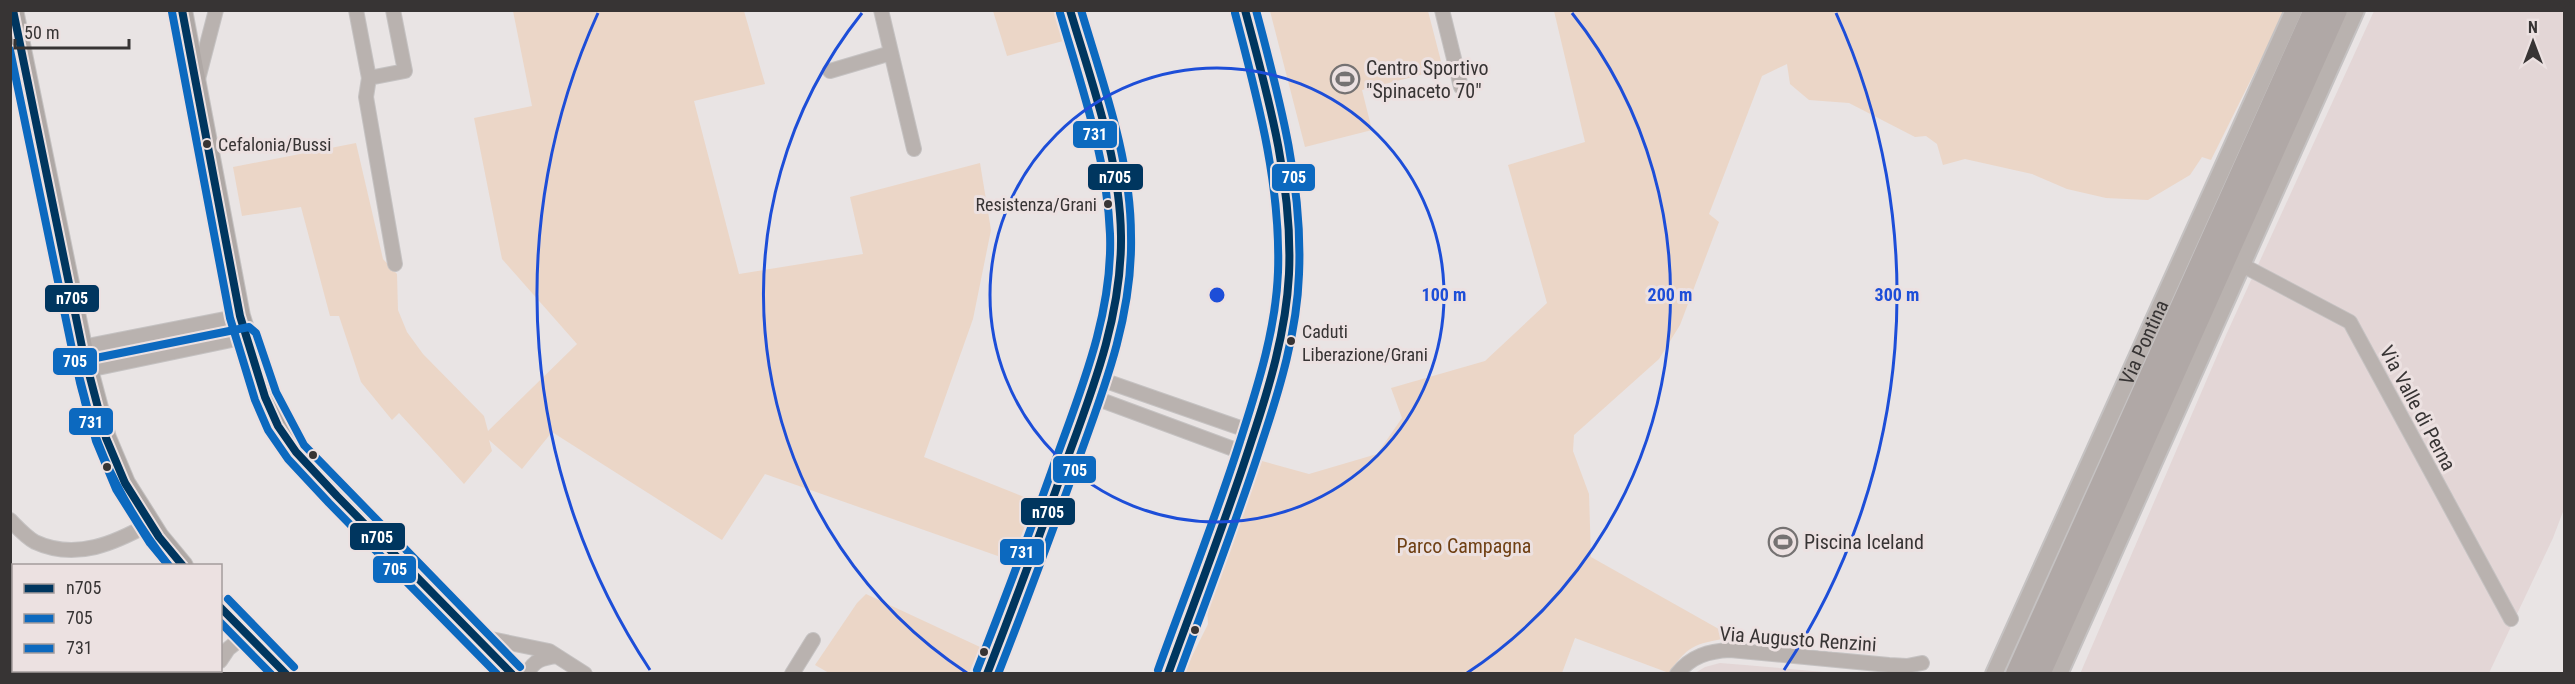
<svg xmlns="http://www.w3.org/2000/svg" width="2575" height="684" font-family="'Roboto Condensed',sans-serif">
<rect width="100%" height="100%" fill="#e9e4e4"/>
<path fill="#e3d6d6" d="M2374,11h190v498l-11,29 -64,135 -409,1 146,-339z
M1720,663l25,2 91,8h-141l10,-6z"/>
<path fill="#ebd6c7" d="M513,11h231l21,73 -71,17 45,173 124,-20 -13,-57 130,-34 11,67 -18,89 -49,138 110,44 -22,60 -247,-87 -43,66 -170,-108 -30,37 -33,-29 3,11 -28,33 -65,-71 -7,7 -31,-38 -22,-66h-9l-29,-109 -59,9 -9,-49 123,-24 27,116 14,15 1,36 9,22 16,22 61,62 4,15 89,-87 -75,-85 -28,-141 58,-12z
M993,11h65l9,29 -60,16z
M1270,11h158l15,58 -81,21 10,40 -67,17z
M1554,11h731l-74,149 -9,-3 -12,18 -42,25 -42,-2 -39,-9 -35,-15 -67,-15 -22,6 -6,-21 -11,-8 -11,1 -66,-34 -40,-3 -19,-16 -3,-20 -25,12 -53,138 10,8 -39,103 -21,34 -85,76 -1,16 16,43 2,63 142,80c-35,7 -43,5 -64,36l-94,-35 -13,35 -379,1 25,-50 -1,-15 55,-148 47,13 68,-20 25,-36 -11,-30 94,-27 62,-58 -39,-138 77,-23z
M866,594l114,53 -11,26h-140l-14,-8 42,-62z"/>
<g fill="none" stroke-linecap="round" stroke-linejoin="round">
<g stroke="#c5c2c2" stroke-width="16">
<path id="minor" d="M356,10l13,68 36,-7 -12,-61
M881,10l33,139
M1442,10l19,77
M830,71l61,-18
M369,78l-3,19 29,167
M197,83l19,-73
M2242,265l108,57 161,297
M82,347l158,-31
M88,370l158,-33
M1097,378l158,55
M1090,396l157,58
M10,520c7,7 16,17 25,22 41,19 80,1 116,-19
M476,636l73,15 36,23
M220,661l8,-12 20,-16
M527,674c7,-14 15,-16 29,-18
M792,674l21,-34
M1677,674c14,-18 32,-23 53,-24l159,15 18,1 15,-3"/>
</g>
<g stroke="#c5c2c2" stroke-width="20">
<g id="tertiary">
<path d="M987,674c26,-67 51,-134 75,-201 28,-77 61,-153 59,-237 -1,-76 -30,-153 -51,-226"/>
<path d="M1168,674c26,-73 55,-145 79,-219 22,-68 44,-135 42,-208 -1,-81 -23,-158 -44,-237"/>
<path id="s1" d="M1994,674l300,-664"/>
<path d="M2059,674l297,-664"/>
</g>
</g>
<g stroke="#c5c2c2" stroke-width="22">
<path id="secondary" d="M13,10l69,337 24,91 19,45 34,54 24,29
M182,10l58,306 25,81 13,29 18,26 41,44 175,178
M220,606l66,68"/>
</g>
<g stroke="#c5c2c2" stroke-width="26">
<path id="trunk" d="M2017,674l298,-664
M2039,674l297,-664"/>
</g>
<use href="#minor" stroke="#b9b2af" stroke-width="14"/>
<use href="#tertiary" stroke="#b9b2af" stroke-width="16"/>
<use href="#secondary" stroke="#afa8a5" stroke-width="20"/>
<use href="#trunk" stroke="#b0a8a6" stroke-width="22"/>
<g stroke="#ece1e1" stroke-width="12">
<path id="bus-1" d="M13,10l69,337 24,91 19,45 34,54 24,29
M182,10l58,306 25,81 13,29 18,26 41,44 175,178
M220,607l66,67
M987,674c26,-67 51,-134 75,-201 28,-77 60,-154 59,-237 -1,-77 -29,-152 -51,-226
M1168,674c28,-77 58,-154 83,-232 18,-54 35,-110 38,-168 4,-90 -21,-178 -44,-264"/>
</g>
<g stroke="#ece1e1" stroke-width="12">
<path id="bus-2" d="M172,12l58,306 25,82 13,30 20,29 41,44 168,171
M10,50l62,299 24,92 20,48 34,54 19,23
M220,622l51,52
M998,674c26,-66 50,-131 74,-197 28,-78 61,-156 59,-241 0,-77 -28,-152 -50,-226
M1179,674c28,-77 58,-154 83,-232 18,-54 35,-110 37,-168 4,-90 -20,-177 -43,-264"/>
</g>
<g stroke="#ece1e1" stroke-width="12">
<path id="bus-3" d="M169,566c-39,-50 -68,-102 -84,-164 -2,-11 -8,-24 -7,-36l8,-6 163,-33 7,6 20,59 28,53 216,222
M228,599l66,68
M977,670c26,-66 51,-133 75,-200 27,-76 61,-154 58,-236 -3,-76 -29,-149 -50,-221
M1158,670c28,-78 59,-155 84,-235 17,-53 34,-108 36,-163 3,-89 -21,-175 -43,-259"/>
</g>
<use href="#bus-1" stroke="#00365f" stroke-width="8"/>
<use href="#bus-2" stroke="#0c69bf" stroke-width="8"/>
<use href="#bus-3" stroke="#0c69bf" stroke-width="8"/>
</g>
<g fill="none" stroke="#1d4ed8" stroke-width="3">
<circle cx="1217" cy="295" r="227"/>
<path d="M967 673A453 453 0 0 1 862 13M1572 13A453 453 0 0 1 1467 673"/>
<path d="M650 670A680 680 0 0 1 598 13M1836 13A680 680 0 0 1 1784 670"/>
</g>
<defs>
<g id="stadium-ring" transform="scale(1.5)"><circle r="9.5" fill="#ece1e1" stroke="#757272" stroke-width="1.5"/><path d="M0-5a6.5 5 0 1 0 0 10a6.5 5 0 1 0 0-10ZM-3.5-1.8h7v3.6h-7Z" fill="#757272"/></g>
</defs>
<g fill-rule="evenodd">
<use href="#stadium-ring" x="1345" y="79"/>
<use href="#stadium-ring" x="1783" y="542"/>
</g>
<g fill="#373434" stroke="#ece1e1" stroke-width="2">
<circle cx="207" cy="144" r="5"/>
<circle cx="1108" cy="204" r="5"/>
<circle cx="1291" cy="341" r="5"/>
<circle cx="313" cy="455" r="5"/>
<circle cx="107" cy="467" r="5"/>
<circle cx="1195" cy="630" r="5"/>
<circle cx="984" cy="652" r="5"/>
</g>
<g text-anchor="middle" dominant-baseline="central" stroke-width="6" stroke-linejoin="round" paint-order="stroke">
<g font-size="18" fill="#373434" stroke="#ece1e1" text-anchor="start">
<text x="218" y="144">Cefalonia/Bussi</text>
<text x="1097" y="204" text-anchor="end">Resistenza/Grani</text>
<text x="1302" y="331">Caduti<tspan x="1302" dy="23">Liberazione/Grani</tspan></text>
</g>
<g font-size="20" fill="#373434" stroke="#ece1e1" text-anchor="start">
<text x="1366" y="68">Centro Sportivo<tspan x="1366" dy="23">"Spinaceto 70"</tspan></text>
<text x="1804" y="542">Piscina Iceland</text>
</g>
<g font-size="20" fill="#373434" stroke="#ece1e1">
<text stroke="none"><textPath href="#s1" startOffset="364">Via Pontina</textPath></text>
<text transform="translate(2418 408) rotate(62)">Via Valle di Perna</text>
<text transform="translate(1798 639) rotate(4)">Via Augusto Renzini</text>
</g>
<g font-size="20" fill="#6f4014" stroke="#ece1e1">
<text x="1464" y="546">Parco Campagna</text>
</g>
</g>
<circle cx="1217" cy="295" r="9" fill="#1d4ed8" stroke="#ece1e1" stroke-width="3"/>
<g font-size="18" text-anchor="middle" font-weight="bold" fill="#1d4ed8" stroke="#ece1e1" stroke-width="6" stroke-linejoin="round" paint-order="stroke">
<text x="1444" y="301">100 m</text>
<text x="1670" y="301">200 m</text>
<text x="1897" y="301">300 m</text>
</g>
<g stroke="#ece1e1" stroke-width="2">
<rect x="1072" y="120" width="46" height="29" rx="6" fill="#0c69bf"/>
<rect x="1087" y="163" width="57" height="28" rx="6" fill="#00365f"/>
<rect x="1271" y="163" width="45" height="29" rx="6" fill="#0c69bf"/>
<rect x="44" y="284" width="56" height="29" rx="6" fill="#00365f"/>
<rect x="52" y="347" width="46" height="29" rx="6" fill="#0c69bf"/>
<rect x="68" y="407" width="46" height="29" rx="6" fill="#0c69bf"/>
<rect x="1052" y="455" width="45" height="29" rx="6" fill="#0c69bf"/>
<rect x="1020" y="497" width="56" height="29" rx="6" fill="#00365f"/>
<rect x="349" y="522" width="57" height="29" rx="6" fill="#00365f"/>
<rect x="999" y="538" width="46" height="28" rx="6" fill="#0c69bf"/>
<rect x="372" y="555" width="45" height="29" rx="6" fill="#0c69bf"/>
</g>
<g font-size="16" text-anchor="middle" font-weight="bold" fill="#fff">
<text x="1095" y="140">731</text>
<text x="1115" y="183">n705</text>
<text x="1294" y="183">705</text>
<text x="72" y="304">n705</text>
<text x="75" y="367">705</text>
<text x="91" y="428">731</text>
<text x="1075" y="476">705</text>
<text x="1048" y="518">n705</text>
<text x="377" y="543">n705</text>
<text x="1022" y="558">731</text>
<text x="395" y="575">705</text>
</g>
<rect width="2575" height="684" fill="none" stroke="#373434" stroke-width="24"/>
<rect x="12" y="564" width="210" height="108" fill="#ece1e1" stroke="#a49c9c" stroke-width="1.5"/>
<rect x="24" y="584" width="30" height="9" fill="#00365f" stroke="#a49c9c" stroke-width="1.5"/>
<text x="66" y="594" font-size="18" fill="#373434">n705</text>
<rect x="24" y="614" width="30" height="9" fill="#0c69bf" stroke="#a49c9c" stroke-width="1.5"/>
<text x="66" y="624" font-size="18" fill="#373434">705</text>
<rect x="24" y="644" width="30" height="9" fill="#0c69bf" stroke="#a49c9c" stroke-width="1.5"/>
<text x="66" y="654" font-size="18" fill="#373434">731</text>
<g transform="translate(2533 42)" stroke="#ece1e1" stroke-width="4.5" paint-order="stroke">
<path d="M0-4.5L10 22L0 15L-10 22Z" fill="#373434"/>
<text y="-9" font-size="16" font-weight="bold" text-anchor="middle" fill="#373434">N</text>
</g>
<path d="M15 39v9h114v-9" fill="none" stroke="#373434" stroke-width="3"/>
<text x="24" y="39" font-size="18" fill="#373434" stroke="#ece1e1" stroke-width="4.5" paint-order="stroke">50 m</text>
</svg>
